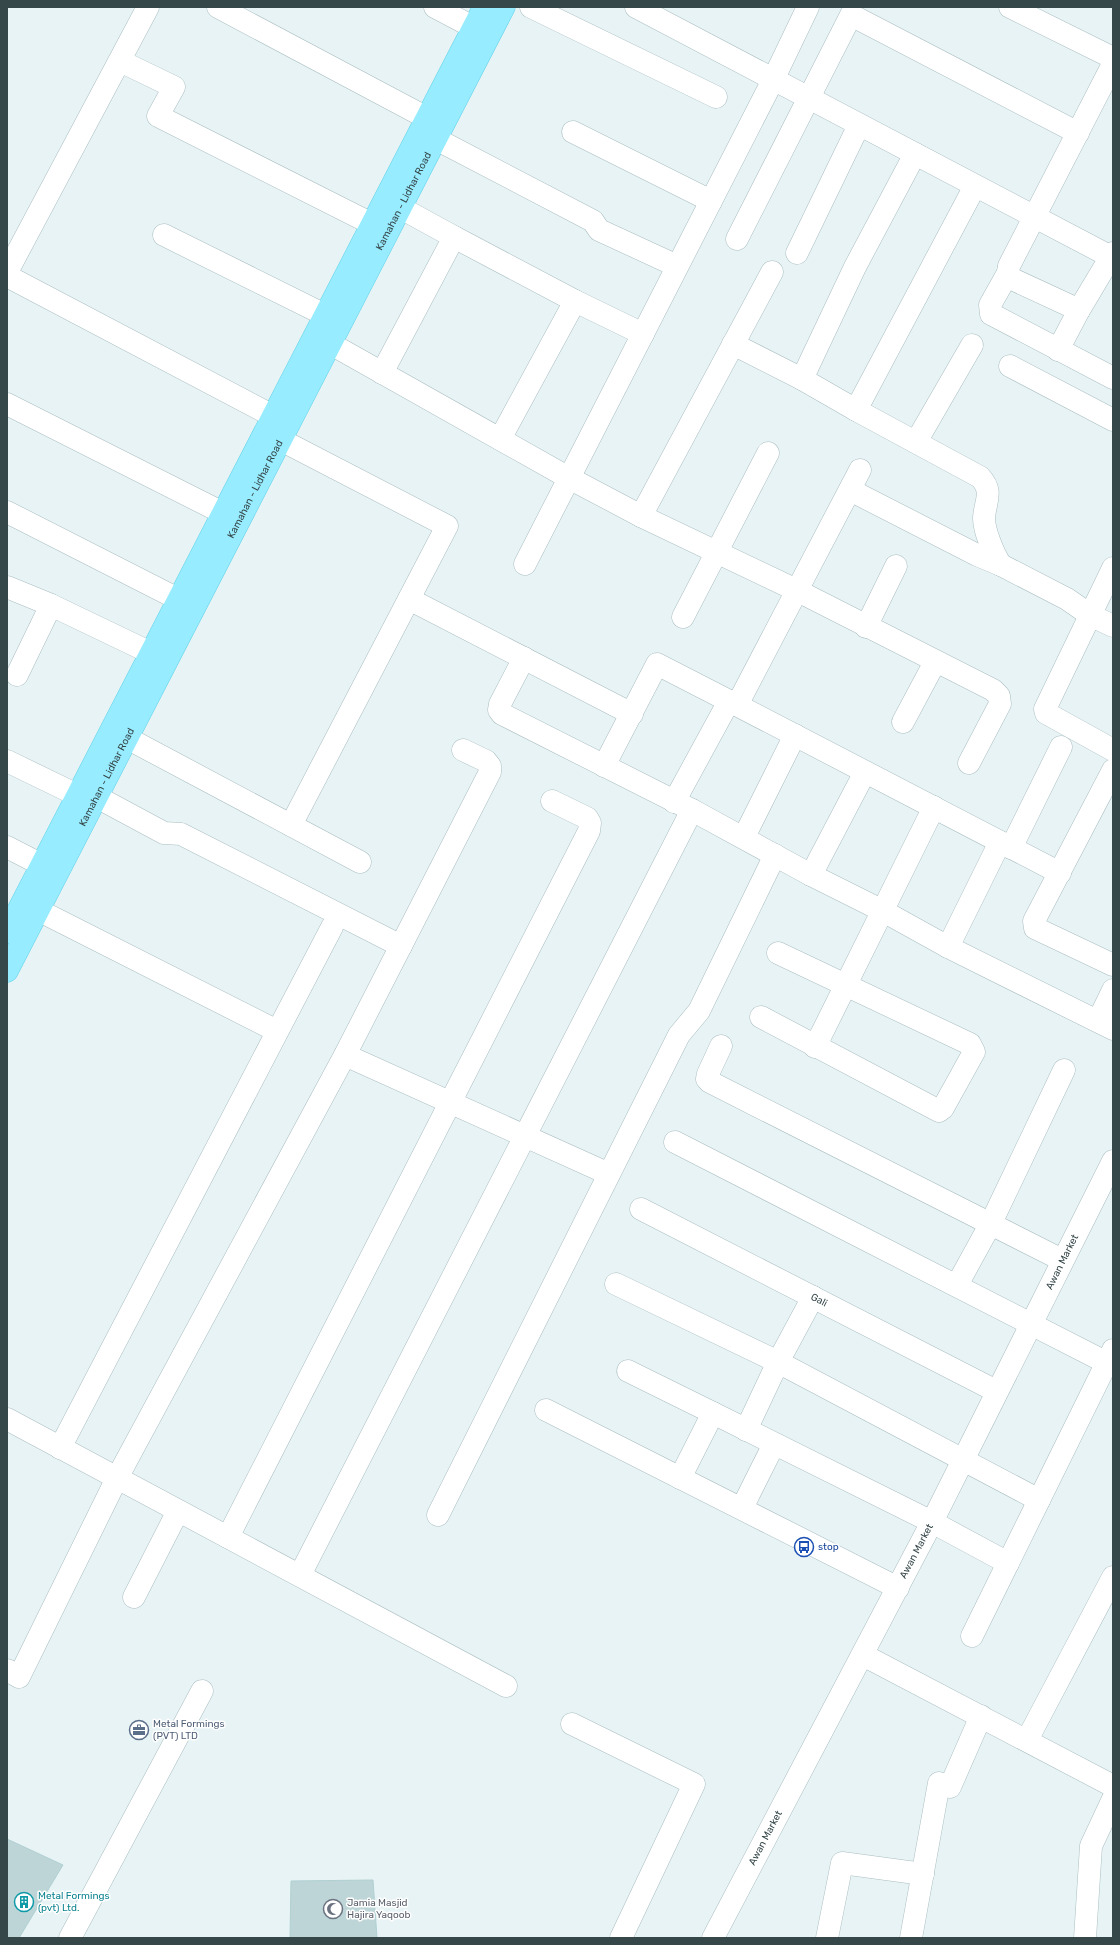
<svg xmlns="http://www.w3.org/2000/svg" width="1120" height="1945" font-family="Rubik,sans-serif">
<rect width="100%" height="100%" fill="#e8f3f5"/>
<path fill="#bdd5d7" stroke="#b0d0d2" d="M7,1839l56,26 -44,73h-12z
M373,1880l4,58h-87l1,-57z"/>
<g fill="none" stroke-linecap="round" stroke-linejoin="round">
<g stroke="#aabec1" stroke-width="23">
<g id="minor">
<path d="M218,7l209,111"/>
<path d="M435,7l38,20"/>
<path d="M531,7l185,90"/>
<path d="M636,7l477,251"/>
<path d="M1010,7l103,51"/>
<path d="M120,61l54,26 -16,29 214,108"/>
<path d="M573,132l138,69"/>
<path d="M436,139l157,82 6,9 78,36"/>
<path d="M164,235l161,80"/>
<path d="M454,237l121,64 68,33"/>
<path d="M737,239l114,-224 227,118"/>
<path d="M797,253l62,-128"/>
<path d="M7,272l141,-265"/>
<path d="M1008,273l-18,32 1,9 122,64"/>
<path d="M7,276l266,140"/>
<path d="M1079,310l-69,-32 -2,-5 1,-7 104,-202"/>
<path d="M331,344l238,134 72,38 155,74 197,100 6,6 1,8 -31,59"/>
<path d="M733,344l69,35 54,31 119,-224"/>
<path d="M1058,350l21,-40 34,-57"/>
<path d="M1010,366l103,54"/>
<path d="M382,373l72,-136 -53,-29"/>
<path d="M802,379l53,-112 60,-113"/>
<path d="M7,404l216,109"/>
<path d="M856,410l124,67c14,15 5,24 4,41 0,13 10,37 17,47l66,34 23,16 23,11"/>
<path d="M500,439l75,-138"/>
<path d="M281,440l166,86 -156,299"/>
<path d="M916,442l56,-97"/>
<path d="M850,490l127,65 24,10"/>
<path d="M7,512l171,87"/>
<path d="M641,516l131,-244"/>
<path d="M525,564l248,-484 35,-73"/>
<path d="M1113,568l-68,141 1,4 67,37"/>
<path d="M7,587l44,18 100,48"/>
<path d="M409,599l223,115"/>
<path d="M683,617l85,-164"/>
<path d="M866,627l30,-61"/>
<path d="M524,658l-24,46 -1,6 3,4 190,96 119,65 72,36 65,36 165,82"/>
<path d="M17,675l34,-70"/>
<path d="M737,705l123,-235"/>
<path d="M903,722l32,-60"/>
<path d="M127,738l233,124"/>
<path d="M7,761l70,34"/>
<path d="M604,766l53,-102 72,37"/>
<path d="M1113,770l-79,151 1,7 78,37"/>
<path d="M97,797l67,36 17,1 220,112"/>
<path d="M674,802l55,-101 331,172"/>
<path d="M744,837l51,-102"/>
<path d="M7,847l35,18"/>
<path d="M1011,848l50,-101"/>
<path d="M811,875l54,-103"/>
<path d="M38,910l239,121"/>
<path d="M948,947l52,-105"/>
<path d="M761,1017l178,94 4,-3 31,-56 -4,-8 -192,-91"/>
<path d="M1098,1021l15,-31"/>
<path d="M721,1046l-13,28 -1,5 3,3 352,178"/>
<path d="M815,1047l119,-240"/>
<path d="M345,1055l264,119"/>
<path d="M675,1142l438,224"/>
<path id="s1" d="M641,1209l355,182"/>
<path d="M616,1284l162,78 261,138"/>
<path d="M957,1285l34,-62 73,-153"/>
<path d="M628,1371l85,42"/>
<path d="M546,1410l352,178"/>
<path d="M7,1419l499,267"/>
<path d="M746,1430l32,-68 35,-65"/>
<path d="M60,1448l272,-521"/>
<path d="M680,1478l33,-65 219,109 76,41"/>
<path d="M742,1508l32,-64"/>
<path d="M438,1515l241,-480 20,-24 76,-156"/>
<path d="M228,1537l361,-706 1,-8 -3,-5 -35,-17"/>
<path d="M300,1575l392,-765"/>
<path d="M134,1597l44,-86"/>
<path d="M972,1636l141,-286"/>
<path d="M863,1655l250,131"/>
<path d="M7,1670l12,7 98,-199 228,-423 145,-283v-6l-4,-5 -23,-11"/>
<path d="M572,1724l122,60 -73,154"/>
<path d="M1027,1740l86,-163"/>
<path d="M70,1938l132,-247"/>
<path id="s2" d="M713,1938l219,-416 181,-361"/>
<path d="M827,1938l15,-75 81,11"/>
<path d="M911,1938l28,-155 11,4 31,-71"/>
<path d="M1085,1938l6,-92 22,-47"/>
</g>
</g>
<g stroke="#62d3e9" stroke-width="23">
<g id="major">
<path d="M7,932l477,-925"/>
<path id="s3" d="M7,971l497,-964"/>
</g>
</g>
<use href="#minor" stroke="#fff" stroke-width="22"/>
<use href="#major" stroke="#97ecff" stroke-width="22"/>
</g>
<defs>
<g id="bus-ring" transform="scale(1)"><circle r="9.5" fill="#fff" stroke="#1a4fb4" stroke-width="1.5"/><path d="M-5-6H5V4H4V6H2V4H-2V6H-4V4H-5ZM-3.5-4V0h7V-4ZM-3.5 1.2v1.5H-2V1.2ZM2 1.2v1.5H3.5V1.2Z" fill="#1a4fb4"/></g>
<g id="office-ring" transform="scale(1)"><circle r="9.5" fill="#fff" stroke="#5c6f8a" stroke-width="1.5"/><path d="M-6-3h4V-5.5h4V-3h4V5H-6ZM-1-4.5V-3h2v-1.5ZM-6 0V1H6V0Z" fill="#5c6f8a"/></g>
<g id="building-ring" transform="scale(1)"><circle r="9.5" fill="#fff" stroke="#0f9aa8" stroke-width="1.5"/><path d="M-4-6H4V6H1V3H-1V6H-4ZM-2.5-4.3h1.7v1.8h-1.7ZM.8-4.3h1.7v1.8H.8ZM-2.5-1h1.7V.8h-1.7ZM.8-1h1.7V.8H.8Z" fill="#0f9aa8"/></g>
<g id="mosque-ring" transform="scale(1)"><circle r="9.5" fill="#fff" stroke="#6b7280" stroke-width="1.5"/><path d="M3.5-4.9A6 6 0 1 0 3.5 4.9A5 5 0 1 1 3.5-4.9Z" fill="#6b7280"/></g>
</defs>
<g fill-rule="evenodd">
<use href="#bus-ring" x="804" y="1547"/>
<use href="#office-ring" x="139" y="1730"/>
<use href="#building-ring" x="24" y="1902"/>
<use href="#mosque-ring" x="333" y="1909"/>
</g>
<g text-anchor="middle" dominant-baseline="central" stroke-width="3" stroke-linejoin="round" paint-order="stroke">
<g font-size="10" fill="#364749" stroke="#fff">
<text stroke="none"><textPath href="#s3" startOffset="866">Kamahan - Lidhar Road</textPath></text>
<text stroke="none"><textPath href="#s3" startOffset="542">Kamahan - Lidhar Road</textPath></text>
<text stroke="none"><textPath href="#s3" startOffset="218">Kamahan - Lidhar Road</textPath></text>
<text stroke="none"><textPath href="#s2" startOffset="761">Awan Market</textPath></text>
<text stroke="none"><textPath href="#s1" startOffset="200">Gali</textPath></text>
<text stroke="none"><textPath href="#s2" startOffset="437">Awan Market</textPath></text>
<text stroke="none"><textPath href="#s2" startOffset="113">Awan Market</textPath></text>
</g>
<g font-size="10" fill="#164399" stroke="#fff" text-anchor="start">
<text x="818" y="1547">stop</text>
</g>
<g font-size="10" fill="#4e5e75" stroke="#fff" text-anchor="start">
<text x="153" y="1724">Metal Formings<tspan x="153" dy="12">(PVT) LTD</tspan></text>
</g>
<g font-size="10" fill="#0d838f" stroke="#fff" text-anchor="start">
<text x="38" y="1896">Metal Formings<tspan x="38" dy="12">(pvt) Ltd.</tspan></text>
</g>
<g font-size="10" fill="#5b616d" stroke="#fff" text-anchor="start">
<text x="347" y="1903">Jamia Masjid<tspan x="347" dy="12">Hajira Yaqoob</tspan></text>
</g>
</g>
<rect width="1120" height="1945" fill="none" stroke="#364749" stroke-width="16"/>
</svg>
